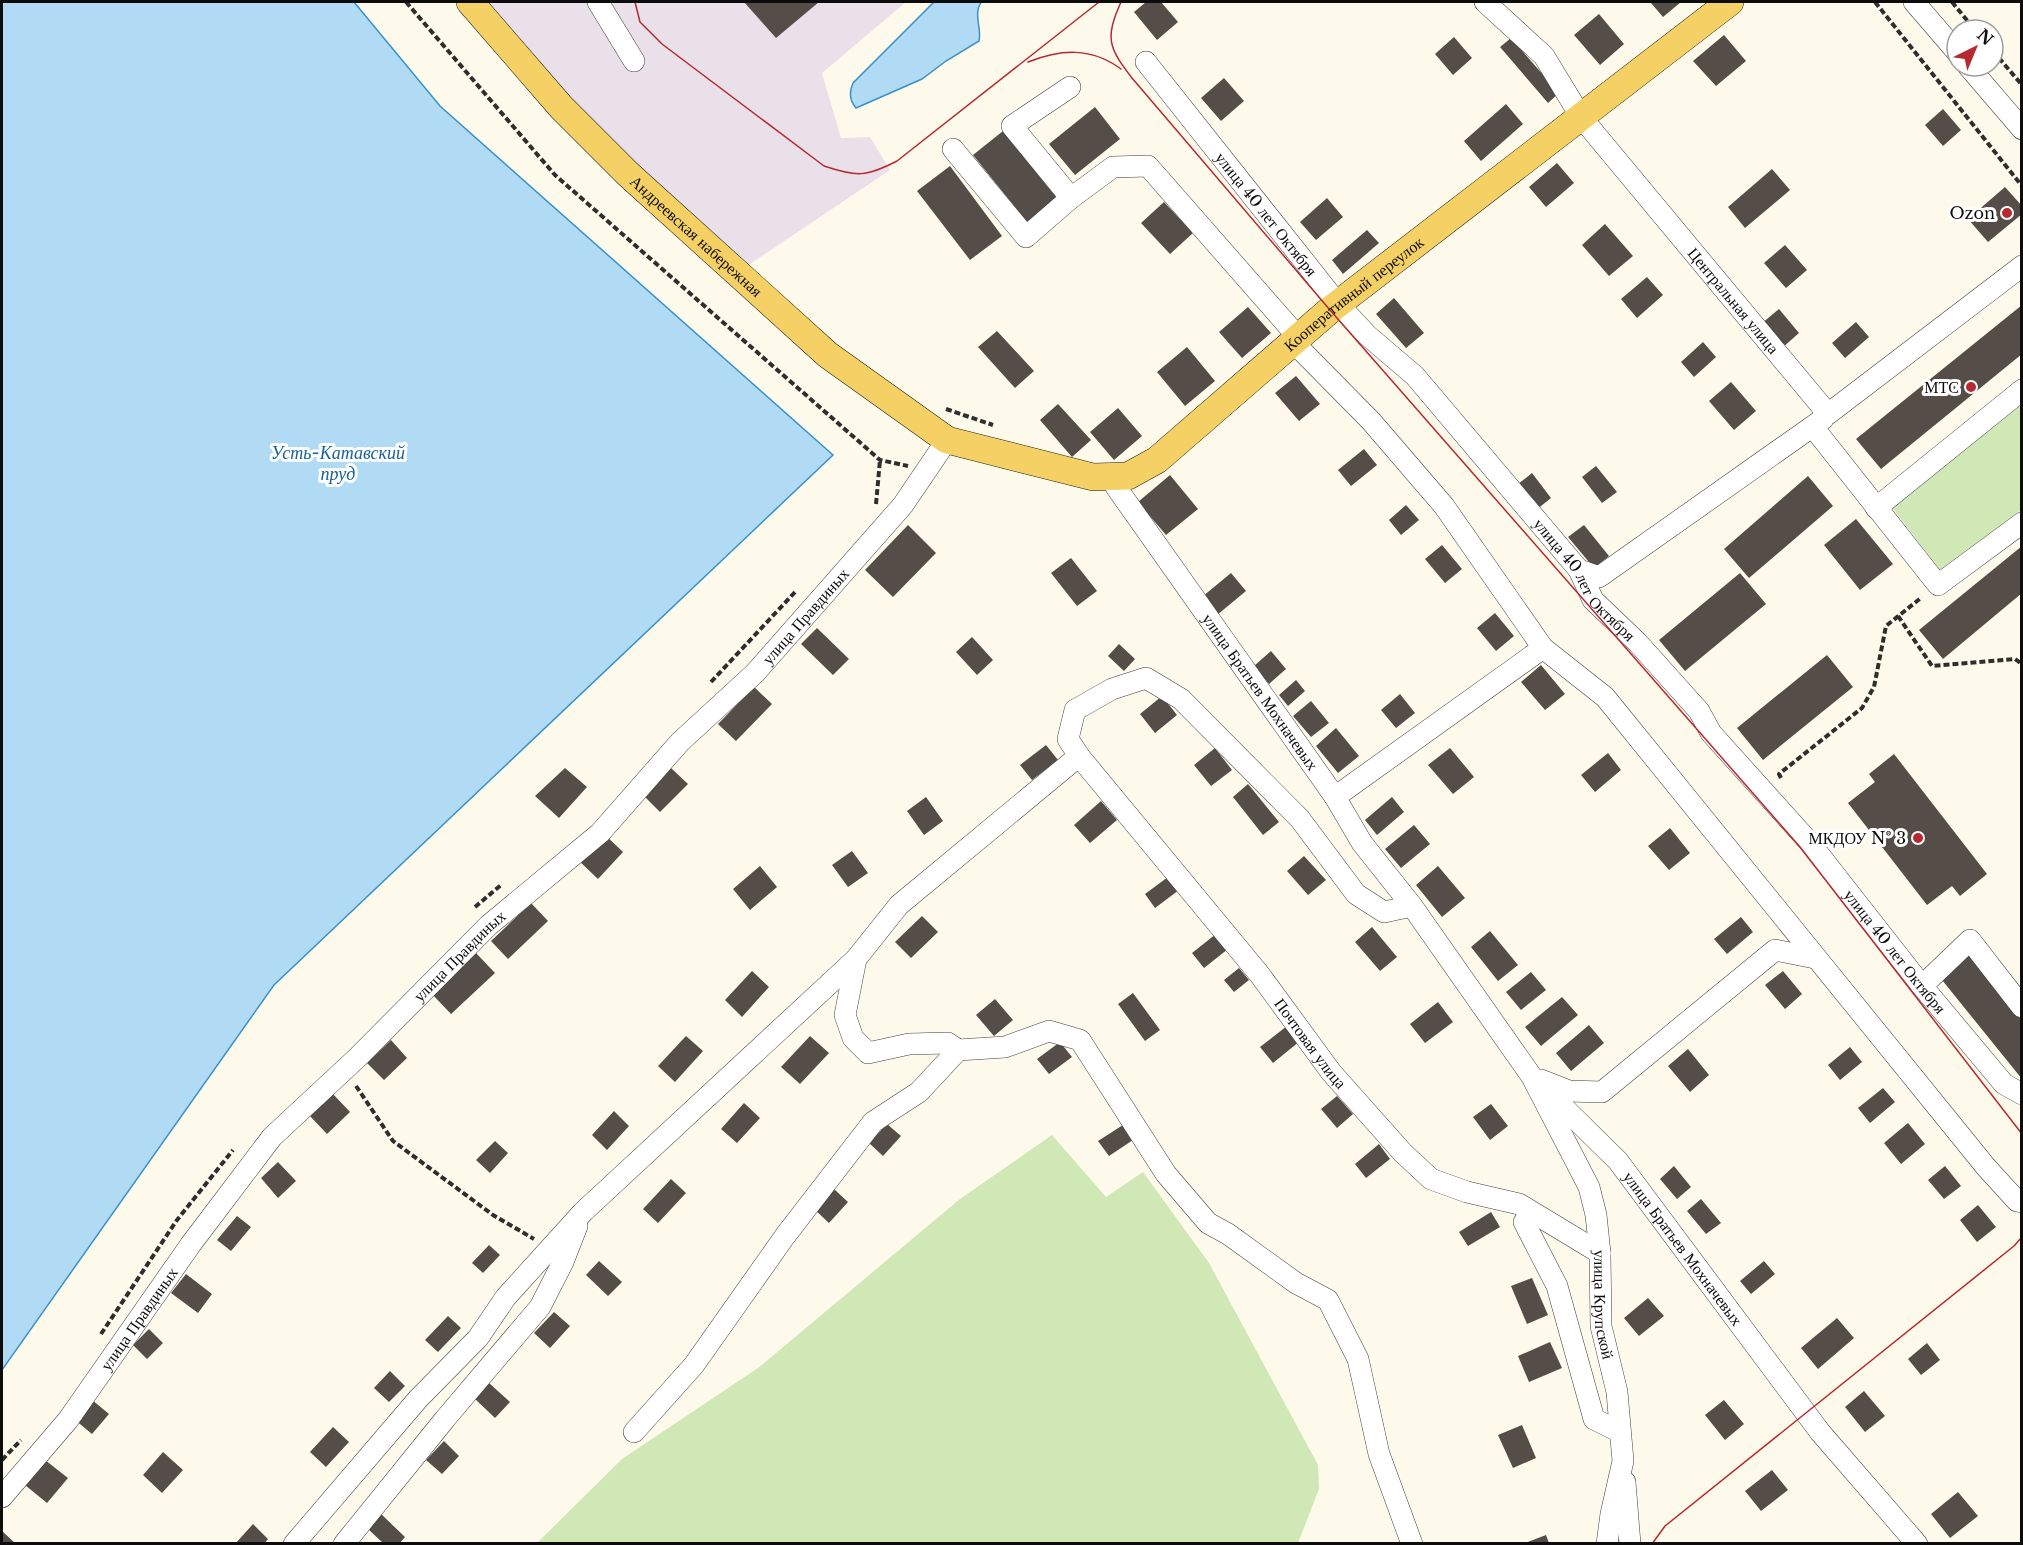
<svg xmlns="http://www.w3.org/2000/svg" width="2023" height="1545" font-family="'Libre Baskerville',serif">
<rect width="100%" height="100%" fill="#fefaeb"/>
<path fill="#e9e0ea" d="M479,2h427l-84,71 19,65 29,-1 20,33 -143,96 -153,-129z"/>
<path fill="#d0e7b6" d="M2021,397v113l-79,62 -55,-71z
M1052,1135l54,62 37,-25 66,91 109,202 1,24 -21,54h-761l85,-84 136,-91 202,-169z"/>
<path fill="#b1dbf4" stroke="#3a91c9" stroke-width="1.5" d="M2,2h352l86,104 393,349 -559,530 -272,385z
M934,2h47c-8,14 1,25 -2,39l-33,20 -24,18 -66,29c-7,-8 -7,-16 -3,-25z"/>
<path fill="#544d48" d="M744,2h75l-43,36z
M1146,2h15l17,20 -21,18 -23,-28z
M1653,2h28l-18,15 -12,-14z
M1599,14l25,30 -24,21 -26,-30z
M1724,35l22,26 -30,25 -23,-25z
M1454,37l18,21 -19,17 -18,-21z
M1511,38l48,55 -11,10 -48,-56z
M1224,78l20,23 -23,20 -20,-23z
M1506,104l17,20 -42,37 -17,-20z
M1095,107l25,32 -45,36 -26,-31z
M1943,109l18,21 -18,16 -18,-21z
M1003,131l54,67 -30,24 -54,-67z
M1557,163l17,20 -28,24 -17,-20z
M950,166l52,70 -32,24 -53,-69z
M1772,169l18,21 -45,38 -17,-21z
M2005,187l17,19v8l-34,28 -20,-23z
M1327,198l16,19 -27,23 -16,-18z
M1164,202l29,31 -23,21 -29,-31z
M1605,224l28,32 -24,20 -27,-31z
M1367,230l12,13 -36,31 -11,-14z
M1785,245l22,25 -21,18 -22,-25z
M1647,277l16,18 -26,23 -16,-19z
M1394,298l30,35 -18,15 -30,-34z
M2022,305v49l-141,115 -25,-30z
M1248,307l23,26 -29,25 -23,-26z
M1779,309l20,24 -17,15 -21,-24z
M1856,322l13,15 -24,21 -13,-15z
M997,331l37,40 -19,17 -37,-41z
M1703,342l13,15 -22,20 -13,-15z
M1187,347l28,34 -30,25 -28,-34z
M1296,376l24,28 -21,17 -24,-28z
M1731,382l25,29 -22,19 -25,-29z
M1058,404l33,36 -19,17 -32,-37z
M1118,408l24,28 -28,24 -24,-28z
M1364,449l13,16 -26,21 -13,-16z
M1596,466l21,26 -15,11 -20,-26z
M1532,473l19,25 -15,12 -19,-25z
M1170,475l28,34 -32,26 -28,-33z
M1808,476l25,30 -84,72 -25,-29z
M1406,505l13,15 -18,15 -12,-15z
M1856,519l37,45 -33,26 -36,-45z
M908,525l28,28 -43,44 -28,-27z
M1584,525l25,31 -15,12 -26,-31z
M1442,545l20,24 -17,14 -20,-24z
M2022,546v47l-79,66 -24,-29z
M1071,558l26,33 -20,15 -26,-33z
M1231,573l15,18 -29,24 -15,-18z
M1740,573l26,31 -81,67 -26,-31z
M1495,613l19,23 -18,15 -19,-23z
M817,628l32,31 -16,16 -32,-31z
M972,637l21,23 -16,15 -21,-23z
M1119,644l16,15 -11,12 -16,-15z
M1271,651l15,18 -17,15 -15,-18z
M1827,655l26,32 -90,73 -26,-32z
M1541,665l24,29 -20,16 -24,-28z
M1296,680l9,11 -17,15 -9,-11z
M754,687l18,17 -36,37 -18,-17z
M1400,694l15,19 -19,15 -15,-18z
M1162,696l15,19 -22,18 -15,-19z
M1311,701l18,22 -18,14 -18,-21z
M1336,728l23,28 -21,17 -22,-27z
M1046,745l12,15 -26,20 -12,-15z
M1215,748l17,22 -21,16 -17,-21z
M1450,748l24,29 -21,17 -25,-29z
M1608,753l13,17 -26,22 -14,-17z
M1894,754l93,120 -27,22 -8,-10 -25,19 -79,-102 27,-21 -6,-8z
M565,768l22,19 -28,31 -24,-22z
M671,768l17,16 -28,28 -16,-16z
M1248,784l31,38 -16,13 -30,-38z
M926,797l17,24 -19,14 -17,-24z
M1392,797l12,15 -27,23 -12,-15z
M1101,801l16,19 -27,23 -16,-18z
M1414,825l16,19 -29,24 -16,-19z
M1670,828l20,25 -21,17 -21,-24z
M602,832l21,20 -25,27 -22,-21z
M852,851l16,22 -20,14 -16,-22z
M1304,856l22,24 -18,15 -21,-24z
M760,866l17,21 -27,23 -17,-21z
M1438,866l27,32 -23,19 -26,-32z
M1168,877l11,13 -24,18 -10,-14z
M531,903l17,18 -40,38 -17,-18z
M922,916l16,16 -27,26 -16,-16z
M1741,917l12,15 -26,22 -13,-15z
M1372,927l25,30 -17,14 -25,-29z
M1490,931l28,34 -20,16 -27,-34z
M1216,934l12,15 -24,19 -12,-15z
M1968,951l54,66v62l-84,-104z
M476,953l19,20 -44,41 -19,-20z
M1239,968l10,12 -15,12 -10,-12z
M752,971l17,16 -27,30 -17,-17z
M1783,971l19,23 -17,15 -20,-24z
M1531,972l15,18 -25,20 -15,-18z
M1133,993l27,37 -15,11 -27,-37z
M1562,997l16,18 -37,31 -16,-19z
M995,999l18,21 -19,16 -18,-21z
M1438,1002l15,20 -28,21 -15,-19z
M1589,1025l15,18 -33,28 -15,-18z
M1287,1026l13,15 -27,22 -13,-16z
M686,1036l17,15 -28,31 -17,-16z
M810,1036l19,17 -29,31 -19,-17z
M391,1040l16,18 -23,22 -17,-17z
M1060,1042l12,15 -23,17 -12,-15z
M1850,1047l12,15 -22,18 -12,-15z
M1688,1049l21,26 -19,17 -22,-26z
M1883,1088l12,14 -25,21 -12,-15z
M333,1094l17,18 -23,22 -17,-18z
M1337,1096l16,18 -16,14 -16,-19z
M744,1103l16,15 -23,25 -16,-14z
M1491,1104l17,22 -18,14 -17,-23z
M614,1111l15,15 -22,24 -15,-15z
M1908,1123l17,21 -24,20 -17,-21z
M887,1124l14,12 -18,20 -14,-13z
M1123,1125l10,15 -24,16 -11,-15z
M495,1141l13,12 -18,20 -14,-13z
M1379,1144l11,15 -24,19 -11,-14z
M278,1162l18,19 -18,17 -17,-20z
M1674,1166l17,21 -14,12 -17,-20z
M1945,1166l16,20 -17,13 -16,-19z
M671,1179l15,14 -28,30 -15,-14z
M834,1189l14,13 -19,21 -15,-14z
M1701,1199l20,24 -15,11 -19,-23z
M1978,1205l18,22 -19,15 -17,-22z
M1491,1212l9,15 -32,19 -9,-14z
M237,1216l14,11 -20,24 -14,-11z
M489,1245l11,10 -17,18 -11,-10z
M599,1261l23,21 -14,14 -22,-21z
M1764,1261l11,13 -24,20 -11,-13z
M186,1274l26,20 -14,19 -27,-20z
M1532,1278l16,37 -21,9 -16,-38z
M1648,1298l16,18 -25,20 -15,-18z
M554,1312l16,14 -20,22 -16,-15z
M448,1316l13,12 -23,24 -13,-12z
M1837,1318l17,20 -36,31 -17,-21z
M149,1329l14,14 -16,16 -14,-14z
M1550,1342l12,26 -33,14 -11,-26z
M1927,1343l13,17 -19,15 -13,-16z
M390,1371l15,15 -16,16 -15,-14z
M489,1383l21,19 -15,16 -21,-20z
M1864,1391l21,25 -20,16 -20,-25z
M91,1399l18,15 -17,20 -18,-15z
M1724,1400l20,24 -19,16 -20,-25z
M1522,1425l14,33 -23,10 -15,-33z
M333,1427l16,15 -23,25 -16,-15z
M444,1441l15,15 -17,18 -16,-14z
M163,1452l20,18 -21,23 -19,-18z
M45,1460l23,18 -21,25 -22,-18z
M1772,1470l16,20 -27,21 -16,-20z
M1958,1492l20,24 -28,22 -19,-24z
M380,1513l25,24 -6,7h-15l-17,-16z
M253,1524l15,15 -4,5h-29z
M2,1531l14,13h-14z
M1546,1535l3,8h-24z"/>
<g fill="none" stroke-linecap="round" stroke-linejoin="round">
<g stroke="#3f3f3f" stroke-width="22">
<g id="minor">
<path d="M598,2l36,59"/>
<path id="s1" d="M1485,2l59,54 37,61 247,297 194,-148"/>
<path d="M1914,2l43,50"/>
<path id="s2" d="M1146,62l192,242 29,31 48,41 164,194 14,30 45,43 61,68 12,22 99,110 112,143 82,98 18,10"/>
<path d="M1968,66l54,63"/>
<path d="M1070,87l-58,39 59,72 42,-31 35,-1 150,171"/>
<path d="M953,149l73,88 45,-39"/>
<path d="M1290,345l11,5 70,71 73,85 99,142 62,49 381,470 31,34 5,1"/>
<path d="M1813,427l125,158 84,-62"/>
<path id="s3" d="M1113,476l3,11 219,310 27,46 50,63"/>
<path d="M1876,508l146,-118"/>
<path d="M1579,570l20,7 224,-158"/>
<path id="s4" d="M1079,756l181,219 71,97 72,81 28,26 36,13 52,12 81,49"/>
<path d="M1335,797l208,-149"/>
<path d="M856,959l-11,56 8,23 15,15 41,-9 39,-1 10,7 47,-3 44,-16 31,9 86,134 42,49 20,11 68,49 32,17 30,59 21,95 33,90"/>
<path d="M1922,986l48,-46 52,67"/>
<path d="M1541,1080l28,11 33,1 173,-142 40,8"/>
<path id="s5" d="M1544,1088l74,73 202,271 97,112"/>
<path d="M1524,1222l33,64 37,133 26,13"/>
<path d="M634,1432l60,-67 91,-129 88,-114 46,-30 39,-42"/>
<path d="M1625,1482l5,62"/>
<path id="s6" d="M2,1497l66,-77 123,-176 81,-107 85,-79 132,-133 111,-92 80,-91 75,-69 148,-168 44,-65"/>
<path id="s7" d="M294,1544l124,-145 60,-61 28,-41 77,-85 273,-253 43,-54 180,-149 -11,-17 7,-29 37,-21 34,-11 35,21 119,120 56,75 28,18 28,-6 120,171 57,110 7,28 4,38 1,73 16,66 6,69 -12,53 -4,30"/>
<path d="M344,1544l101,-125 95,-112 23,-45 14,-36"/>
</g>
</g>
<g stroke="#1d1d1d" stroke-width="28">
<g id="major">
<path id="s8" d="M470,2l91,105 67,67 200,181 119,85 146,37 35,-1 29,-16 173,-150 400,-308"/>
</g>
</g>
<path stroke="#2e2e2e" stroke-width="4" stroke-dasharray="6 3" stroke-linecap="butt" d="M406,2l149,173 325,285 28,6
M1875,2l147,184
M1952,2l23,28
M1993,51l29,34
M946,409l47,16
M876,504l4,-44
M1898,616l34,50 83,-7 7,5
M711,682l85,-91
M1781,778l-2,-4 83,-66 12,-21 12,-61 36,-29
M475,907l26,-22
M356,1086l37,55 100,74 41,24
M101,1334l76,-114 56,-70
M2,1460l19,-20"/>
<use href="#minor" stroke="#fff" stroke-width="21"/>
<use href="#major" stroke="#f5d165" stroke-width="27"/>
<path stroke="#b72830" stroke-width="1.5" d="M635,2l5,20 22,22 162,122c33,11 42,11 73,-5l202,-159
M1121,2c-16,36 -13,45 11,76l198,232 470,537 222,287
M1028,62c33,-13 63,-15 93,7
M1652,1544l13,-18 349,-280 8,-9"/>
</g>
<g fill="#b72830" stroke="#fff" stroke-width="2">
<circle cx="2007" cy="213" r="6"/>
<circle cx="1971" cy="387" r="6"/>
<circle cx="1918" cy="838" r="6"/>
</g>
<g text-anchor="middle" dominant-baseline="central" stroke-width="6" stroke-linejoin="round" paint-order="stroke">
<g font-size="16" fill="#0c0c0c" stroke="#fff">
<text stroke="none"><textPath href="#s2" startOffset="194">улица 40 лет Октября</textPath></text>
<text stroke="none"><textPath href="#s8" startOffset="326">Андреевская набережная</textPath></text>
<text stroke="none"><textPath href="#s8" startOffset="1126">Кооперативный переулок</textPath></text>
<text stroke="none"><textPath href="#s1" startOffset="390">Центральная улица</textPath></text>
<text stroke="none"><textPath href="#s2" startOffset="680">улица 40 лет Октября</textPath></text>
<text stroke="none"><textPath href="#s6" startOffset="1197">улица Правдиных</textPath></text>
<text stroke="none"><textPath href="#s3" startOffset="262">улица Братьев Мохначевых</textPath></text>
<text stroke="none"><textPath href="#s2" startOffset="1166">улица 40 лет Октября</textPath></text>
<text stroke="none"><textPath href="#s6" startOffset="711">улица Правдиных</textPath></text>
<text stroke="none"><textPath href="#s4" startOffset="369">Почтовая улица</textPath></text>
<text stroke="none"><textPath href="#s5" startOffset="213">улица Братьев Мохначевых</textPath></text>
<text stroke="none"><textPath href="#s7" startOffset="2061">улица Крупской</textPath></text>
<text stroke="none"><textPath href="#s6" startOffset="225">улица Правдиных</textPath></text>
</g>
<g font-size="16" fill="#0c0c0c" stroke="#fff" text-anchor="end">
<text x="1995" y="213">Ozon</text>
<text x="1959" y="387">МТС</text>
<text x="1906" y="838">МКДОУ № 3</text>
</g>
<g font-size="18" font-style="italic" fill="#196299" stroke="#fff">
<text x="338" y="453">Усть-Катавский<tspan x="338" dy="21">пруд</tspan></text>
</g>
</g>
<rect width="2023" height="1545" fill="none" stroke="#0c0c0c" stroke-width="6"/>
<g transform="translate(1975 48) rotate(43)"><circle r="28" fill="#ffffff" stroke="#9e9e9e" stroke-width="1.5"/>
<path d="M0-4.5L10 22L0 15L-10 22Z" fill="#b72830"/>
<text y="-9" font-size="16" font-weight="bold" text-anchor="middle" fill="#0c0c0c">N</text>
</g>
</svg>
